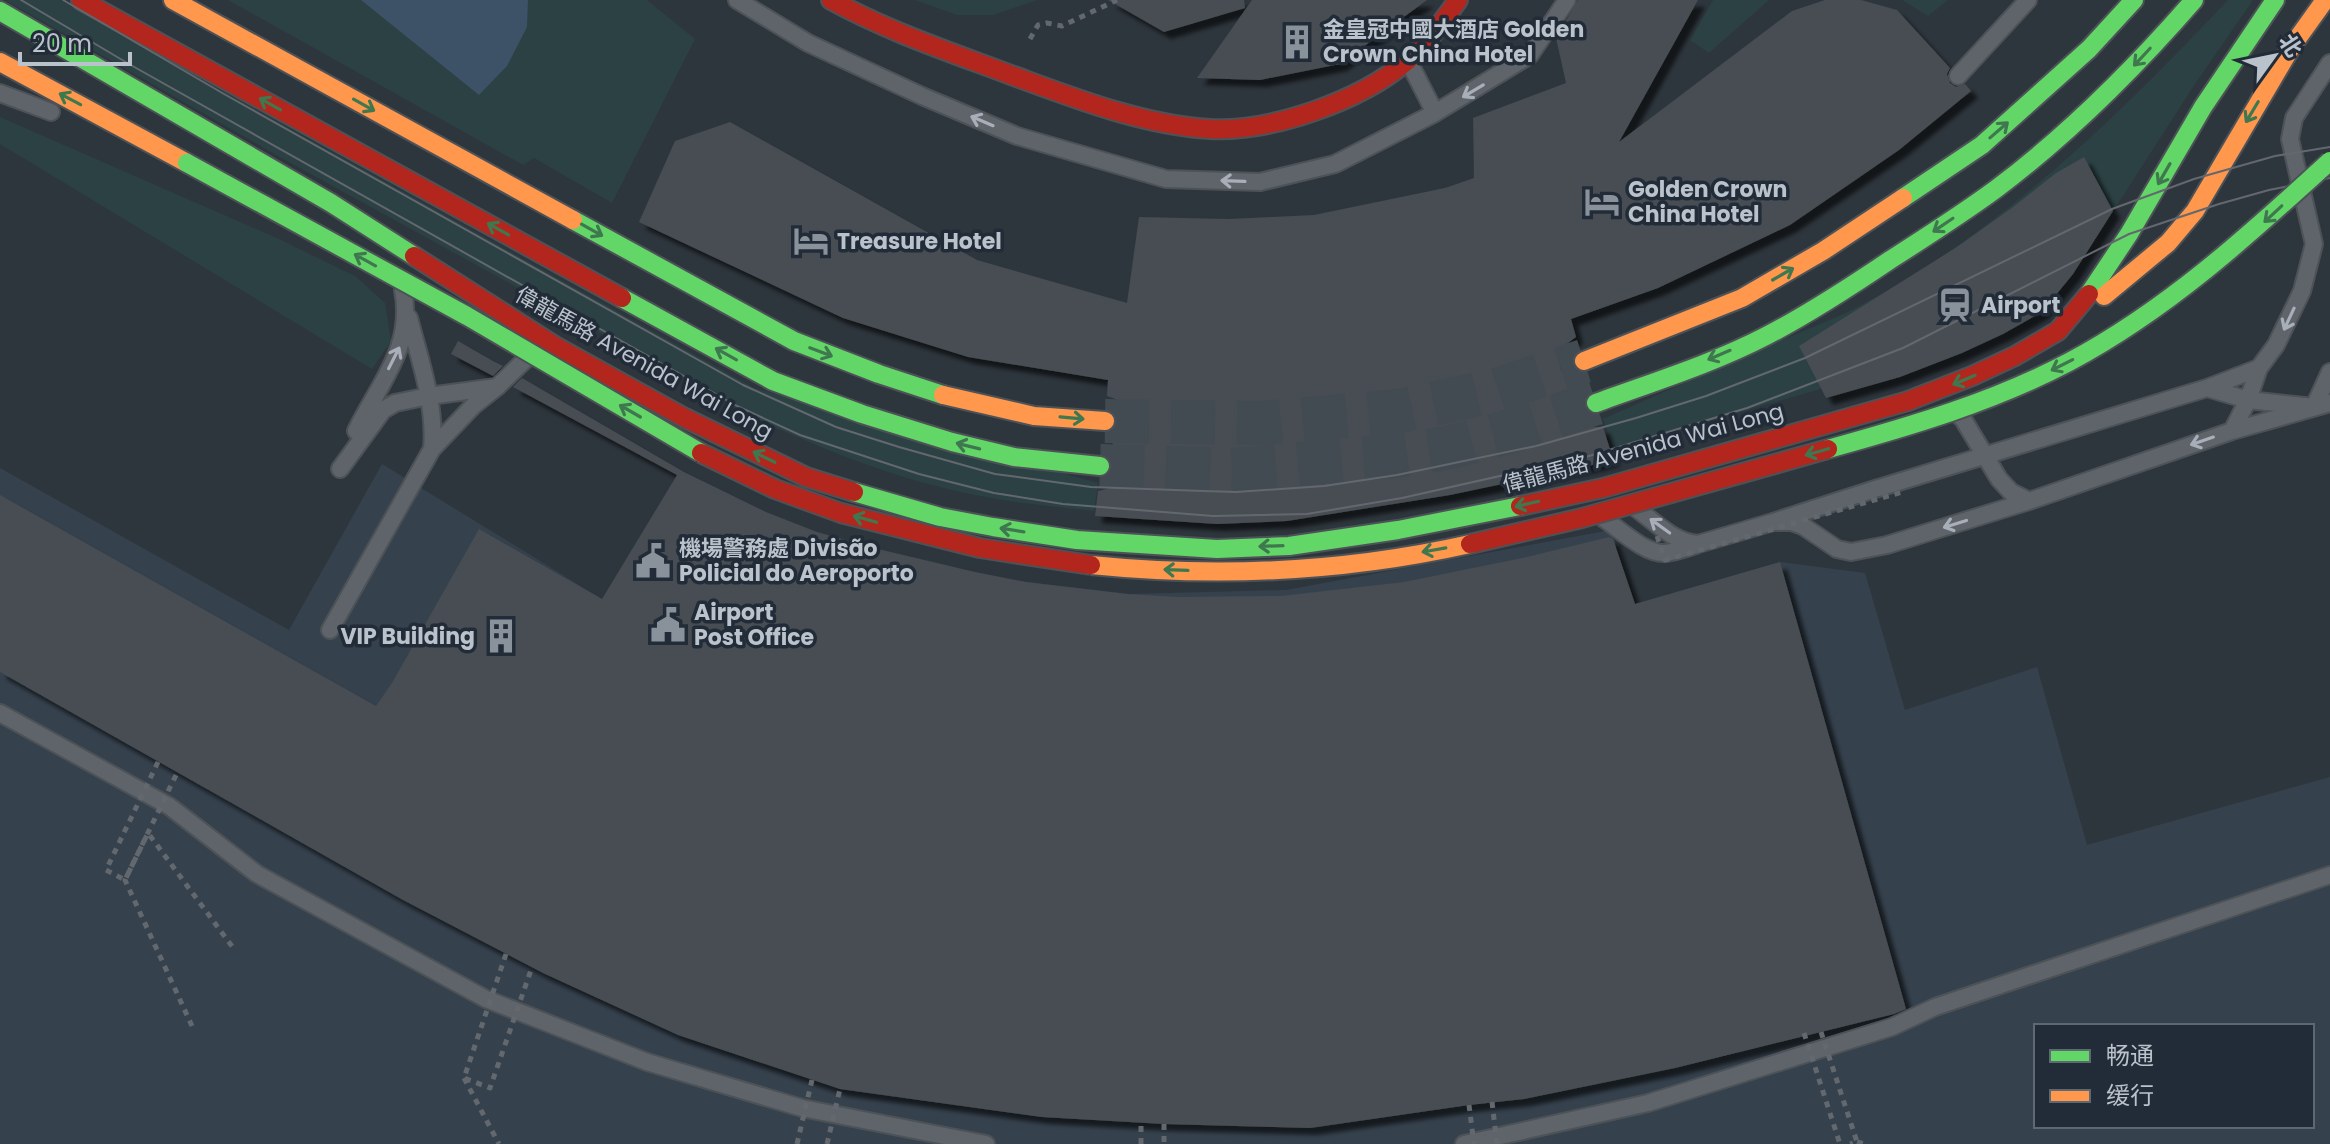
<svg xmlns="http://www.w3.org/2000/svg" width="2330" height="1144" font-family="Poppins,'Noto Sans SC',sans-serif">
<defs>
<filter id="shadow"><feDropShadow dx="7" dy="7" stdDeviation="2" flood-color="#0009"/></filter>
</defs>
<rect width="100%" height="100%" fill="#2e363d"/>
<path fill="#35414d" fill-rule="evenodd" d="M382,464l220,135 205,-68 159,44 164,19 156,-4 325,-60 24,74 145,-42 85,11 40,137 132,-43 50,178 243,-68v367h-2330v-676l289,162zM2036,1026h276v100h-276z"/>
<path fill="#2b4143" d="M5,0h55l694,388 344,95 -4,28c-34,-4 -69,-7 -103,-13 -82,-14 -163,-46 -238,-81l-475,-261z
M228,0h419l48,39 -83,164 -78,-45 -11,7z
M915,0h122l-44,15h-36z
M1713,0h56l-60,53 -19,-13z
M1902,0h46l-20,16z
M2228,0h25l-58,84 -118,183 -183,101 -280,80 -11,-29c58,-26 115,-51 173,-76 28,-13 57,-23 83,-37 143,-75 259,-190 369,-306z
M0,117l279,122 76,37 30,27 6,38 -19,28 -372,-225z"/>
<path fill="#3d5267" d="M361,0h167l-1,27 -20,39 -28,29z"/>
<path fill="#464d52" filter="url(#shadow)" d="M1108,0h136l1,8 -81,24z
M1252,0h175l-87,64 -80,16 -63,-2z
M1578,0h120l-79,142 173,-131 33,-11h36l36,10 53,58 -3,6 3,9 6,4 9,-3 6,7 -72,59 -109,75 -132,63 -87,31 5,18 -12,9 -5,12 2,12 7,10 11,5 -8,15 1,11 7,11 12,5h12l10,32 -16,5 -147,31 -163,26 -70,3 -122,-8 3,-25 13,-3 10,-8 4,-11 -3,-14 -10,-11 13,-9 5,-12 -3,-14 -9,-9 -11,-4 1,-16 -140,-23 -125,-39 -204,-96 36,-81 55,-19 247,138 150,43 12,-86 89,2 86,-4 131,-27 29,-10 -1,-60 93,-35 -10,-45z
M2084,157l29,54 -40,63 -31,38 -39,22 -41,19 -62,24 -74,21 -27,-52 158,-99 56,-40 43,-34z
M458,341l35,20 10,5 -10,10 -42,-22z
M522,378l162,94 82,40 51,20 61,17 97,23 51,10 101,12 51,3 103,-1 123,-14 123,-25 82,-20 4,2 22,65 145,-42 126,447 -12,5 -219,54 -151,31 -55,6 -159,23 -146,-4 -122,-7 -202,-28 -162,-54 -135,-62 -140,-73 -403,-228v-177l376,211 16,-23 87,-154 123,70 75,-124 -164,-88z"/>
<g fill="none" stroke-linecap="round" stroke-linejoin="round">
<path stroke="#434b52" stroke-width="44" stroke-dasharray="44 22" stroke-linecap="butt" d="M1105,421l156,2 138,-12 94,-20 91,-30
M1100,466l132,4 171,-15 44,-7 57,-15 92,-30"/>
<g stroke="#4d5257" stroke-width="20">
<path id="lane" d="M737,0l71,43 114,53 95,40 149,43 94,3 75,-18 100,-51 95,-58 37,-55
M1409,62l26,51
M1958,76l70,-76
M0,93l51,19
M409,318c11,43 27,87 23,131
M2207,388l41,12 66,7 16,-35
M1955,412l8,7 36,60 12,13 18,9
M356,431c24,-49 58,-84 47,-141
M2232,431l16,-31 11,-32
M340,469l43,-59 12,-7 34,-7 68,-9 32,-31
M1637,509c19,14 37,33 61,35l75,-22h19l11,4 34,23 14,3 36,-7 142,-44 203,-70 98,-28
M1603,518c16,11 42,36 62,35 10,-1 21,-5 31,-8
M1773,522l99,-32 335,-102 52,-20 17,-23 26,-54 12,-47 -24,-105 4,-21 36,-55
M330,630l102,-181 41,-43 24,-19
M0,713l169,93 88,68 229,125 161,63 155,46 184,36
M1464,1144l184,-41 244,-76 43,-20 395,-132"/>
</g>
<g stroke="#4d5257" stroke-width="22">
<path id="fast" d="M0,11l331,192 83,53
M1903,198l79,-53 107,-96 45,-49
M573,220l221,121 85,33 64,21
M2089,294l40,-60 74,-127 72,-107
M622,298l151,83 89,33 90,28 62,15 86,9
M1596,403c57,-21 116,-39 170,-67 43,-22 84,-49 124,-76 36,-23 72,-46 106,-71 73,-55 138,-120 198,-189
M854,492l86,25 53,10 84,13 140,9 72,-3 109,-16 122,-24"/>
</g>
<g stroke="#4d5257" stroke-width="22">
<path id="slow" d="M173,0l400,220
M0,62l187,101
M2104,296l64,-53 27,-32 97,-165 33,-46
M1584,361l158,-63 81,-47 80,-53
M943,395l91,21 71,5"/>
</g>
<g stroke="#4d5257" stroke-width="22">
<path id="jam" d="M81,0l541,298
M831,0c56,31 119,52 180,75 63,23 131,50 199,54 62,3 150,-28 197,-68 20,-17 36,-40 51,-61
M414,256l141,90 130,72 121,59 48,15
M1520,506l83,-18 305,-87 64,-25 43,-20 43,-25 31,-37"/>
</g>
<path stroke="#62686e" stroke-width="5" stroke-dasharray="6 6" stroke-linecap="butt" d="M1030,39l8,-14 9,-2 15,3 55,-26
M192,1026l-67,-146 23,-47 86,116
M464,1078l35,66
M1164,1124v20
M1857,1142l8,2
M1141,1144v-21"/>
<use href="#lane" stroke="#5e646a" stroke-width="16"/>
<use href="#fast" stroke="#63d668" stroke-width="18"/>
<use href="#slow" stroke="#ff974d" stroke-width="18"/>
<use href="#jam" stroke="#b3261e" stroke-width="18"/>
<path stroke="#63686e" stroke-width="2" d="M21,0l108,64 608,342 63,29 119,39 75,19 69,11 150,12 94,-2 95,-16 187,-42 158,-48 156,-60 226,-114 90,-30 50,-14 61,-12
M63,0l161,94 519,291 93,42 63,20 96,27 96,13 112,4 33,1 88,-6 73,-11 139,-29 100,-28 70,-22 99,-38 307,-149 82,-30 81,-23 55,-9"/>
<g stroke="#4d5257" stroke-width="22" stroke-linecap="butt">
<path id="fast-bridge" d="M187,163l280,153 234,137
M1828,449c83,-23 165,-47 241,-87 98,-52 180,-127 261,-201"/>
</g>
<g stroke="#4d5257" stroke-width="22" stroke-linecap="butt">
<path id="slow-bridge" d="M1091,565c128,13 254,7 379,-21"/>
</g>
<g stroke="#4d5257" stroke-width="22" stroke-linecap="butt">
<path id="jam-bridge" d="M701,453l74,36 66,24 139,35 111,17
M1470,544l112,-26 246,-69"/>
</g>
<path stroke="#62686e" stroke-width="5" stroke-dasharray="6 6" stroke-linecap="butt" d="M1657,536l8,24 241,-69
M158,762l-52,108 19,10 52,-107
M506,954l-42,124 26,10 42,-121
M1821,1032l36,110 -7,2
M1804,1033l36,111
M1492,1102l5,42
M1469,1105l5,39
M797,1144l15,-64
M827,1144l13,-55"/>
<use href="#fast-bridge" stroke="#63d668" stroke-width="18"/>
<use href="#slow-bridge" stroke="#ff974d" stroke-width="18"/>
<use href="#jam-bridge" stroke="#b3261e" stroke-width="18"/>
</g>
<defs><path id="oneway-shaft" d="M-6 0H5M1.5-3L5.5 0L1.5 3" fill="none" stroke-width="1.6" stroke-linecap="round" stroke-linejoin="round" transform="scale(2)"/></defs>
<g stroke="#3f784e">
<use href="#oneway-shaft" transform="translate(2142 57) rotate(133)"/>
<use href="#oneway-shaft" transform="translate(70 99) rotate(-152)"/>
<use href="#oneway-shaft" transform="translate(270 104) rotate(-151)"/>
<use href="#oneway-shaft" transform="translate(364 105) rotate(29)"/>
<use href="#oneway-shaft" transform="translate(2252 112) rotate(121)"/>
<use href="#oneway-shaft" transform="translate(1999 130) rotate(-41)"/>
<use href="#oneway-shaft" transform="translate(2164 174) rotate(120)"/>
<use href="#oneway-shaft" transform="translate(2273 214) rotate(137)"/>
<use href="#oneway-shaft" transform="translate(1943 225) rotate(146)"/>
<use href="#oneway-shaft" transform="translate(498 229) rotate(-151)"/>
<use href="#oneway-shaft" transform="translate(592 230) rotate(29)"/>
<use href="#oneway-shaft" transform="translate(365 260) rotate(-151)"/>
<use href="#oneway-shaft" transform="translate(1783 274) rotate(-30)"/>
<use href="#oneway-shaft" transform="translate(821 352) rotate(21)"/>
<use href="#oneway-shaft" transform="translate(726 354) rotate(-151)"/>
<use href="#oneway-shaft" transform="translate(1719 355) rotate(157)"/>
<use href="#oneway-shaft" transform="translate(2062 365) rotate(153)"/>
<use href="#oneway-shaft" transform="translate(1964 380) rotate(157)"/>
<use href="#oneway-shaft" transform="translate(630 411) rotate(-150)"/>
<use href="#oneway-shaft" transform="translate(1072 418) rotate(5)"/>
<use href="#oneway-shaft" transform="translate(968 446) rotate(-166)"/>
<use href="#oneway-shaft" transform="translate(1817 452) rotate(164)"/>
<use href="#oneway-shaft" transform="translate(764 457) rotate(-154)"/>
<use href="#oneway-shaft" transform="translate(1527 504) rotate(167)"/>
<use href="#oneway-shaft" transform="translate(865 519) rotate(-164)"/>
<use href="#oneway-shaft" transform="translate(1012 530) rotate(-171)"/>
<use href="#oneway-shaft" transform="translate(1271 546) rotate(178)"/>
<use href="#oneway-shaft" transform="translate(1434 550) rotate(170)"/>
<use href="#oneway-shaft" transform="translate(1176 570) rotate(-178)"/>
</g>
<g stroke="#a8afb8">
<use href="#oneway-shaft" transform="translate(1473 91) rotate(149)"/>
<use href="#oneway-shaft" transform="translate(982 121) rotate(-157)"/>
<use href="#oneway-shaft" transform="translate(1233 181) rotate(-178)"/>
<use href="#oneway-shaft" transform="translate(2289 319) rotate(115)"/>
<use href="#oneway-shaft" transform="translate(394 358) rotate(-63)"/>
<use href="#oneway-shaft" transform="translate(2202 441) rotate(161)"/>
<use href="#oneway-shaft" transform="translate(1955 524) rotate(163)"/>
<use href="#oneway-shaft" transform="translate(1660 526) rotate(-144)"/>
</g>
<defs>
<g id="building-bare" transform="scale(2.76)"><path d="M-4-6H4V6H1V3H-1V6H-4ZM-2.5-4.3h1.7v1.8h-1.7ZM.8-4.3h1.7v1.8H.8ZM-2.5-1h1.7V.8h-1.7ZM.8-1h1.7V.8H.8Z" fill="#89919a" stroke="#212c38" stroke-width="2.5" paint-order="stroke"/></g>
<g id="hotel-bare" transform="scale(2.76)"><path d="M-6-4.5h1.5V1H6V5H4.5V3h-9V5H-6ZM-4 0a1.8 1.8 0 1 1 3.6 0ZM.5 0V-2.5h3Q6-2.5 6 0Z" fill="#89919a" stroke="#212c38" stroke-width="2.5" paint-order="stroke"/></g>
<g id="station-bare" transform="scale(2.76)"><path d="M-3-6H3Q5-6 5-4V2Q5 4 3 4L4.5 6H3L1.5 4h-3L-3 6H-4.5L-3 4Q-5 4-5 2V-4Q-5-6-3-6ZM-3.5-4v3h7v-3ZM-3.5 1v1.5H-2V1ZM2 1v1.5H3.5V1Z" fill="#89919a" stroke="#212c38" stroke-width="2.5" paint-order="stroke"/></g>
<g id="civic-bare" transform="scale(2.76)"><path d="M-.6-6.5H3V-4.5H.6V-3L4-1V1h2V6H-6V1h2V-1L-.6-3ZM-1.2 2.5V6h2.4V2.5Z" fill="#89919a" stroke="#212c38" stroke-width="2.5" paint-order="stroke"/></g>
</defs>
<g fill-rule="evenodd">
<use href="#building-bare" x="1297" y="42"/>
<use href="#hotel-bare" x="1602" y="202"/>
<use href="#hotel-bare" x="811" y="241"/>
<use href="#station-bare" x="1955" y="305"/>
<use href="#civic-bare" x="653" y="561"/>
<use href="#civic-bare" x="668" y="625"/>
<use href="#building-bare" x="501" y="636"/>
</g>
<g text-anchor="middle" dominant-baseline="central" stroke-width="7" stroke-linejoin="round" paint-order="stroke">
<g font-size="22" font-weight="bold" fill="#bac2cc" stroke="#212c38" text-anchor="start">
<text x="1323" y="29">金皇冠中國大酒店 Golden<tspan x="1323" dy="25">Crown China Hotel</tspan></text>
<text x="1628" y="189">Golden Crown<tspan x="1628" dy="25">China Hotel</tspan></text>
<text x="837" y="241">Treasure Hotel</text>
<text x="1981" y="305">Airport</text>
<text x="679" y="548">機場警務處 Divisão<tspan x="679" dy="25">Policial do Aeroporto</tspan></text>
<text x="694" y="612">Airport<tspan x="694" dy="25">Post Office</tspan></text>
<text x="475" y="636" text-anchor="end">VIP Building</text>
</g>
<g font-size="22" fill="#bac2cc" stroke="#212c38">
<text transform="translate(644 363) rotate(29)">偉龍馬路 Avenida Wai Long</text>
<text transform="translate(1643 448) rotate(-15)">偉龍馬路 Avenida Wai Long</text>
</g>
</g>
<rect x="2034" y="1024" width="280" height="104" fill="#212c38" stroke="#5e6873" stroke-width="2"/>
<rect x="2050" y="1050" width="40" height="12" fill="#63d668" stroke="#5e6873" stroke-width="2"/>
<text x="2106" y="1064" font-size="24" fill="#bac2cc">畅通</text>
<rect x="2050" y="1090" width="40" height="12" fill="#ff974d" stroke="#5e6873" stroke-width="2"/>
<text x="2106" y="1104" font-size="24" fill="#bac2cc">缓行</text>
<g transform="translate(2274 56) rotate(57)" stroke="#212c38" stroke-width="6" paint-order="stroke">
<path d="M0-6L14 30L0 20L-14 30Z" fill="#bac2cc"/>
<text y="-12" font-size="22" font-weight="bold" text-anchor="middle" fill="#bac2cc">北</text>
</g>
<path d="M20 52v12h110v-12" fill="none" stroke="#bac2cc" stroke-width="4"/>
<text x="32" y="52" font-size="24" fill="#bac2cc" stroke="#212c38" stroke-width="6" paint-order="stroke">20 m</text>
</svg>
